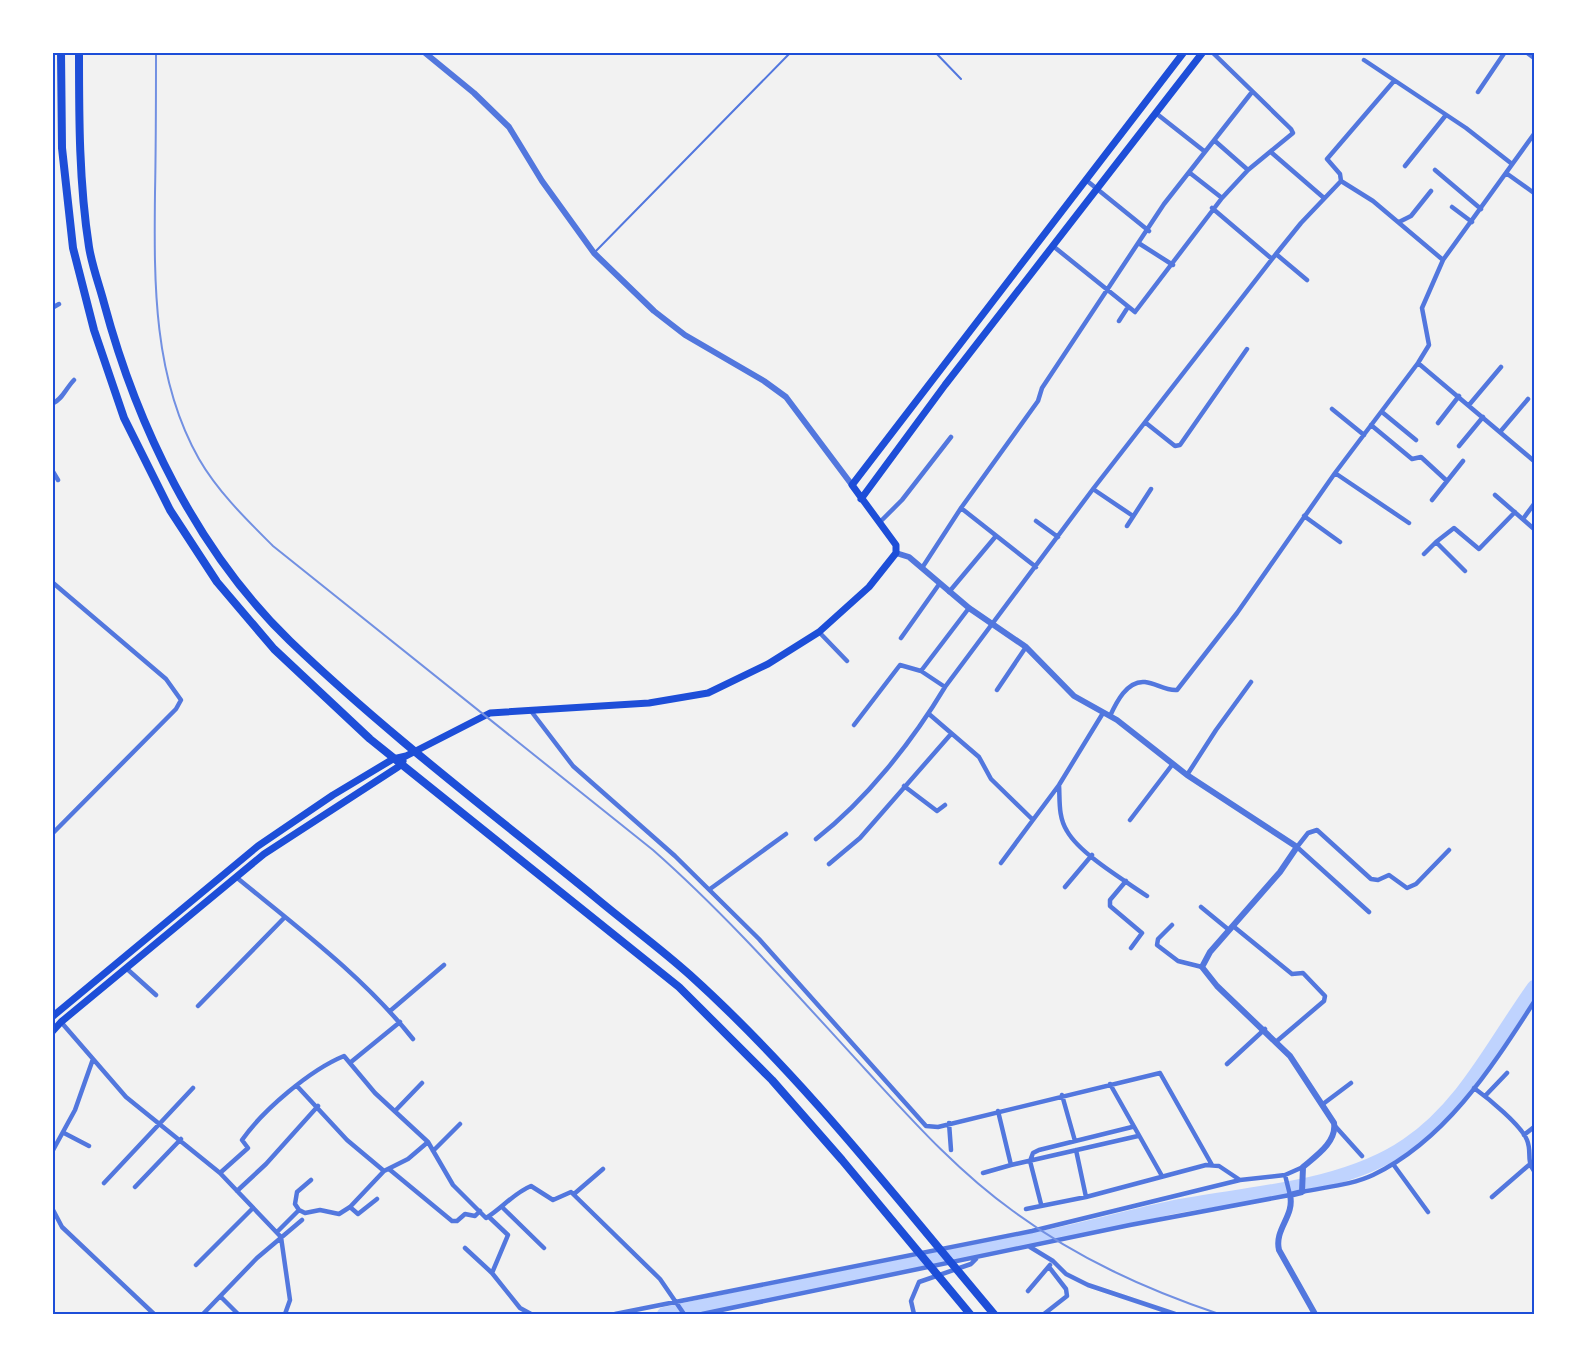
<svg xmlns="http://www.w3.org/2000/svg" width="1587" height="1367" font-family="'Archivo Narrow',sans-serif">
<rect width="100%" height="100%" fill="#f2f2f2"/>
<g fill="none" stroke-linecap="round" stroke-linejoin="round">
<path stroke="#bfd3fe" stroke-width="14" d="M664,1314c132,-28 264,-53 396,-80 38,-8 75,-19 114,-27 74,-14 169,-18 233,-62 57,-38 88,-104 127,-158"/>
<path stroke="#5277de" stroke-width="2" d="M935,52l26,27
M594,253l197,-201"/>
<path stroke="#5277de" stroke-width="4.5" d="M1526,52l8,6
M1364,60l102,68 46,36
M1478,92l27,-40
M1157,114l47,37
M1215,141l33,29
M1272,153l52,45
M1405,166l41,-51
M1435,170l46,39
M1190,173l32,25 26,-28 45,-37 -2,-4 -79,-77
M1506,173l28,20
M1086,180l63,51
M1341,181l-1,-7 -13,-15 67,-78
M1341,181l32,20 70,59
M1452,207l20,15
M1212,208l60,51
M1399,222l12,-6 20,-25
M1140,244l33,21
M1053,246l82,66 87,-114
M1276,254l31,26
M52,308l7,-4
M1119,321l9,-14
M1418,363l116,98
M52,404c11,-5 14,-16 22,-24
M1469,405l32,-38
M1332,409l32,26
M1382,412l34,28
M1146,423l29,23 5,-1 67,-96
M1438,423l21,-27
M1371,425l41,34 9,-2 26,24
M1500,432l28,-33
M1459,446l24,-29
M52,470l6,10
M1335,473l74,50
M1093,489l40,27
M1495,495l39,34
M1432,500l31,-39
M961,508l75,59
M1304,516l36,26
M1523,519l11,-15
M1036,521l22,16
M879,523l23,-23 49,-63
M1127,526l24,-37
M1424,554l12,-12
M922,568l39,-60 77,-107 4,-13 122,-184 88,-112
M1465,571l-29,-29 18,-14 25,21 36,-37
M52,582l114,97 15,21 -5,9 -124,125
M949,592l47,-56
M819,632l28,29
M901,638l39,-55
M921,671l48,-63
M997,690l29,-43
M531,711l42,55 102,90 84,83 167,187 12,1 222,-54 52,92
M929,714l50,43 12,22 41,40
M1110,716c6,-13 17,-36 35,-34 11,1 20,9 32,8l60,-77 98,-140 83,-110 11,-18 -7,-37 21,-48 91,-126
M854,725l46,-60 21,6 24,16
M1187,775l29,-45 35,-48
M1059,785c1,15 -1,32 8,46 13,23 57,49 80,65
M904,786l33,25 8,-6
M1130,820l42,-55
M816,839c50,-39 96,-97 129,-152l148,-198 183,-235 25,-31 40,-42
M1001,863l58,-78 44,-72
M829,864l31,-26 91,-104
M236,877c61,50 128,100 177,162
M1126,881l-16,19v6l32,27 -11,15
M1065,887l27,-32
M710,889l76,-55
M1201,907l28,23
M1369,912l-72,-65 11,-14 9,-3 54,49 7,1 11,-5 18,13 9,-4 33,-34
M1172,925l-14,14 -1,6 21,16 24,6
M1233,926l59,48 11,-1 22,23 -1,5 -47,40
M126,968l30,27
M198,1006l87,-89
M390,1011l54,-46
M61,1022l65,75 94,76 61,64 9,63 -5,14
M351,1062l49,-40
M1227,1064l38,-35
M1110,1084l52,92
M297,1086l50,54 37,31
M1474,1088c14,10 47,37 53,52 5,12 -1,20 7,31
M1062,1095l13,46
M1485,1096l22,-23
M1323,1104l28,-21
M395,1111l27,-28
M998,1111l13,54 127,-29
M949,1123l2,27
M1335,1126l27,30
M64,1133l25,13
M1524,1135l10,-8
M1076,1150l10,47
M433,1151l27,-27
M52,1152l23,-42 18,-51
M1030,1161l3,-8 6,-3 93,-23
M1030,1161l11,43
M1393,1164l35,48
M389,1169l63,52h5l8,-7 10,2 5,-5
M220,1173l28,-25 -6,-8c21,-30 68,-70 102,-84l31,37 53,49 25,43 33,33c16,-10 28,-25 45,-32l22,14 18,-8 89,87 24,35
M983,1173l28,-8
M104,1183l89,-95
M135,1187l46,-48
M237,1191l29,-27 52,-58
M1302,1192c23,-5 50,-7 71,-17 73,-35 119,-108 161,-173
M574,1194l29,-25
M1492,1197l37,-32
M350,1207l8,7 19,-15
M52,1208l10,19 92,87
M503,1208l41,40
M1026,1209l60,-12 120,-32 13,1 21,14
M299,1210l-4,-6 2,-12 14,-12
M489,1217l19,18 -16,38
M277,1232l22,-22 6,3 15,-3 19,4 11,-7 34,-36 24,-12 20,-17
M1030,1247l23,14 13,13 22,11 87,29
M465,1248l27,25 28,35 11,6
M196,1265l56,-56
M1028,1291l22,-26
M221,1297l17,17
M203,1314l54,-56 45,-38
M615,1314l417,-83 208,-51 45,-5 18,-8
M702,1314l428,-89 160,-30 -5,-20
M914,1314l-3,-13 8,-19 52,-18 5,-5
M1044,1314l23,-18 -1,-7 -17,-22"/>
<path stroke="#5277de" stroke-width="6" d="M424,52l50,41 35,34 33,54 52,72 60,58 31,24 79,46 22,16 66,88
M896,553l13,4 60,51 57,39 48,49 43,24 70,55 110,72 -17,25 -70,80 -8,15 15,19 73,70 44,67c3,19 -18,33 -31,44l-1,25 -12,3c5,21 -16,34 -11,55l36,64"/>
<path stroke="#1d4ed8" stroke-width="7" d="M861,499l84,-114 258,-333
M52,1017l206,-171 75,-51 60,-36 13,-3 84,-43 159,-10 59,-10 60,-29 51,-32 50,-45 27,-34v-8l-44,-60 332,-433
M52,1032l9,-10 203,-168 134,-87 5,-6"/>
<path stroke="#1d4ed8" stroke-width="8" d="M61,52l1,96 11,100 21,82 30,88 46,92 47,72 57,67 96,90 309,248 93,93 70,80 128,154
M79,52c0,66 0,131 10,195 3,19 10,37 15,56 33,123 93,248 186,338 96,92 203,173 306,257 31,26 64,50 94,77 113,102 207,224 304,339"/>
<path stroke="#7290e2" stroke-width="2" d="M156,52c0,47 0,94 -1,141 -1,90 -2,185 44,266 19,33 48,61 74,87l380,304c76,67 143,144 212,219 46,50 92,102 148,142 64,47 132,78 206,103"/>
</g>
<rect width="1587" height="1367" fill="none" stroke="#ffffff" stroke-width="108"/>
<rect x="54" y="54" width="1479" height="1259" fill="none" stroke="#1d4ed8" stroke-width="2"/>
</svg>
